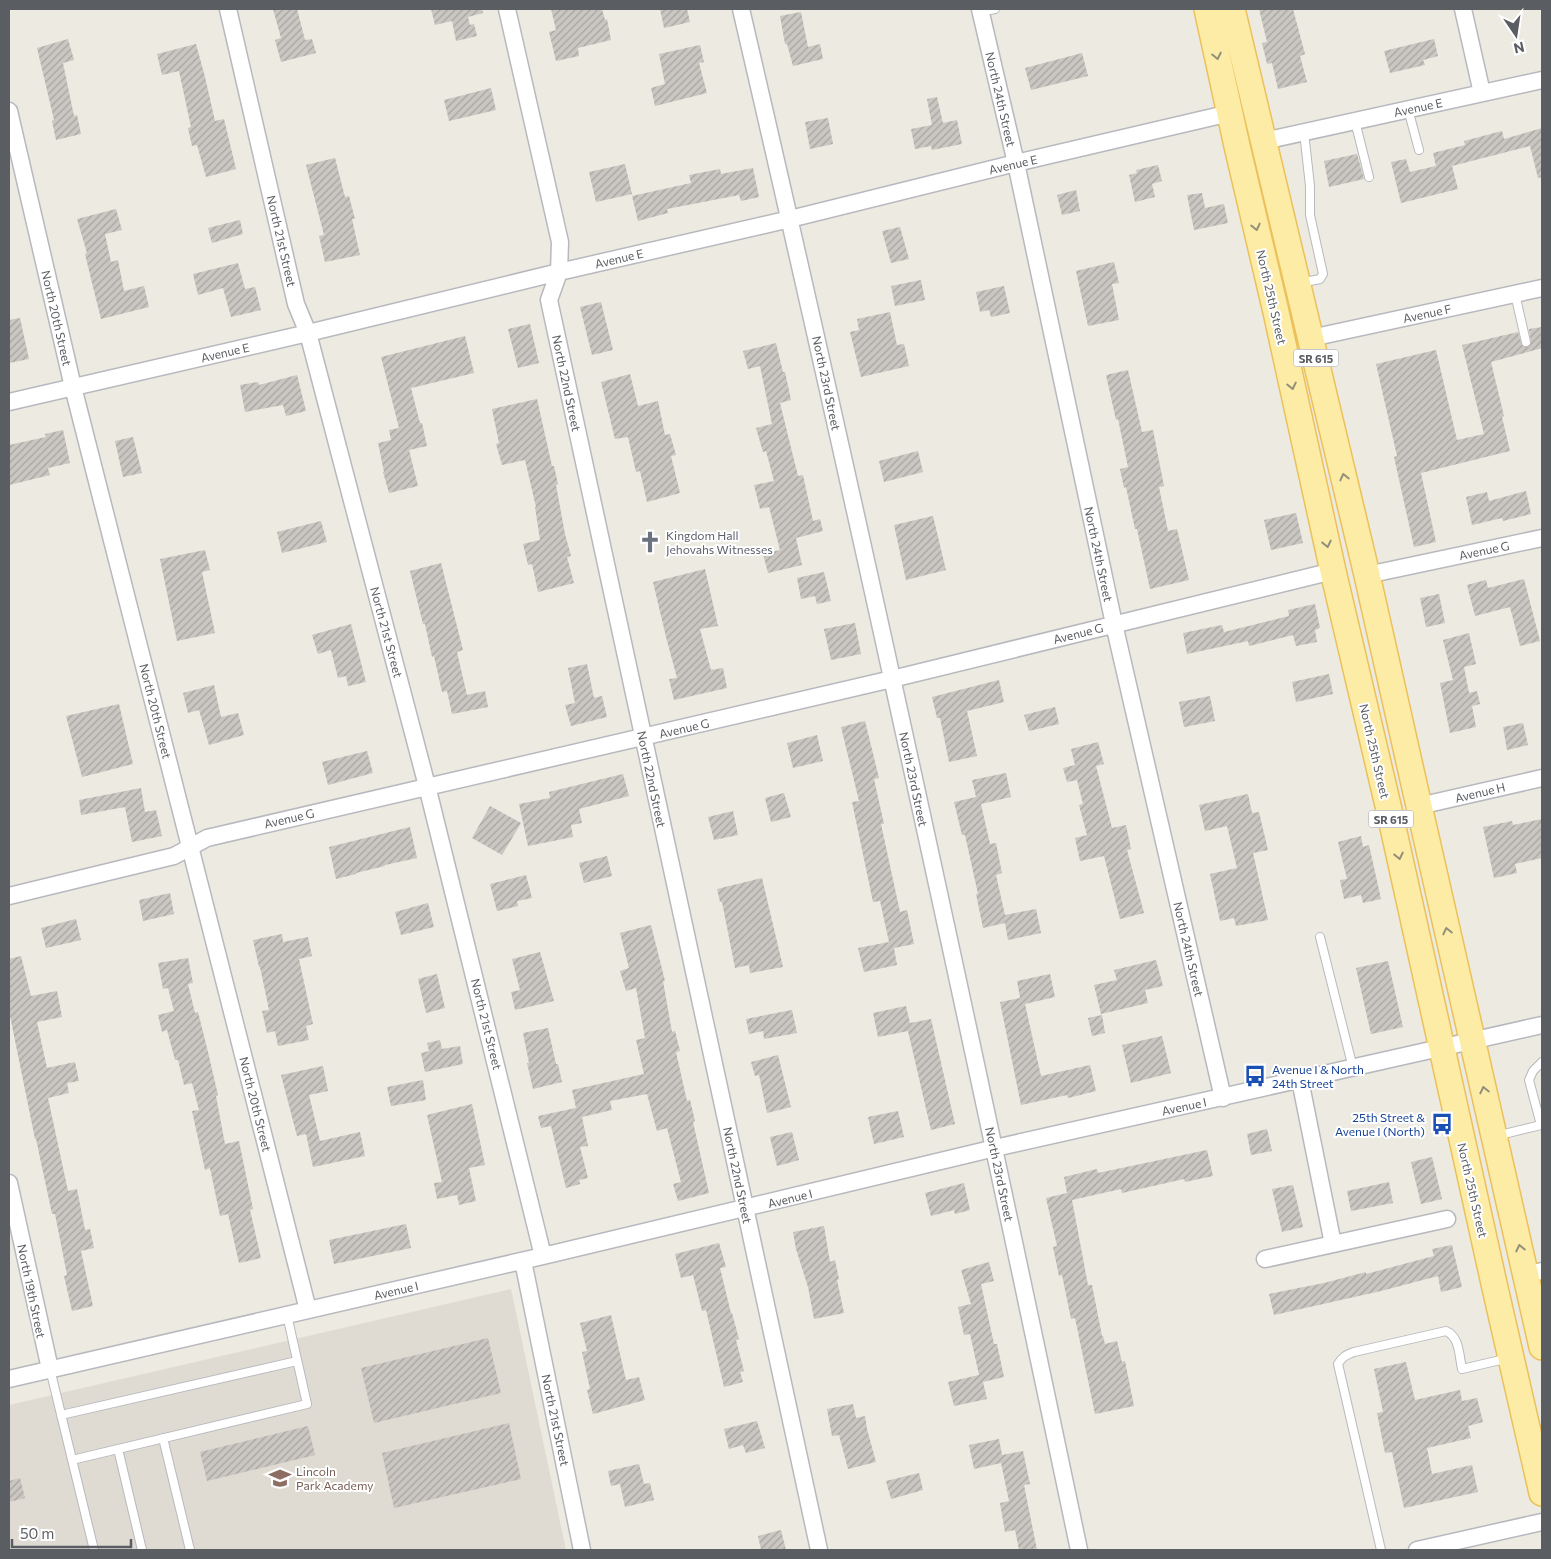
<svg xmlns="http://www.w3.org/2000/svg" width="1551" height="1559" font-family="Commissioner,sans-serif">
<defs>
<pattern id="building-hatch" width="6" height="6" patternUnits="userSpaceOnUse" patternTransform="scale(1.25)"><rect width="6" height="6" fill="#cac6c1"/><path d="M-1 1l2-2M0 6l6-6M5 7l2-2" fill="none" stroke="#a7a4a0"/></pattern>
</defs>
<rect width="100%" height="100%" fill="#eceae1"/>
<path fill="#dfdbd2" d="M511,1289l55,261h-557v-145z"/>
<path fill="url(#building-hatch)" d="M273,9h24l8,31 7,-1 4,14 -35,9 -6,-22 6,-2z
M431,9h51l1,4 -15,4 2,8 4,-1 3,12 -21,5 -4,-20 -17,4z
M551,9h51l3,11 2,-1 4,21 -33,8 1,8 -23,5 -7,-29 7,-2z
M660,9h27l3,13 -26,6z
M1259,9h34l12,45 -5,2 7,26 -29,7 -6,-26 -5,1 -5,-21 5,-1z
M801,12l7,35 12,-3 3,15 -30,7 -6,-22h-2l-5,-28z
M68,39l6,21 -11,3 11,53 3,-1 4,19 -25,6 -4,-19 2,-1 -17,-72z
M1434,39l4,17 -15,4 2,5 -35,8 -6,-22z
M196,44l9,33 10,44 9,-2 12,50 -30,8 -9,-32 -5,1 -4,-18 3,-1 -12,-56 -17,4 -5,-21z
M700,45l4,17 -5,1 8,30 -52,13 -4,-18 14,-4 -6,-30z
M1082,53l6,23 -57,14 -6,-22z
M491,88l5,22 -47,11 -5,-21z
M937,97l6,26 14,-3 5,24 -30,6 -1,-4 -16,3 -4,-20 21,-4 -5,-26z
M828,118l5,26 -23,5 -5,-27z
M1542,128v49l-4,1 -8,-32 -78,20 6,23 -57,14 -10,-41 15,-3 4,13 26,-6 -3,-13 32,-8 -1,-4 38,-10 2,8z
M1357,154l7,25 -35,8 -5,-26z
M335,158l10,39 4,-1 6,23h-3l8,36 -35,7 -6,-26 5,-1 -18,-70z
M625,164l7,30 -36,8 -7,-30z
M1158,165l4,16 -10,3 3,13 -20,5 -6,-27 8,-2 -1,-3z
M753,168l6,29 -18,4 -2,-6 -72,14 1,4 -30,8 -6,-25 59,-13 -2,-8 31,-6 1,5z
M1076,190l4,21 -18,4 -5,-20z
M1202,193l3,15 19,-4 4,19 -34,7 -7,-35z
M116,209l6,21 -17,4 6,28 7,-2 6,31 20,-5 5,21 -48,12 -10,-40 -6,-25 2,-1 -10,-34z
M240,220l3,14 -31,9 -4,-15z
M900,227l9,32 -18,4 -9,-32z
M1114,262l5,21 -7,1 7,36 -31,6 -12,-55z
M238,263l7,26 10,-2 6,23 -30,7 -8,-29 -25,7 -5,-21z
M921,280l4,20 -30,6 -4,-20z
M1004,286l6,27 -19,4 -2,-7 -9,2 -4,-20z
M601,302l12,48 -21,5 -12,-48z
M890,312l7,33 7,-1 5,22 -48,11 -11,-45 9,-2 -2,-11z
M20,318l9,41 -20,4v-43z
M530,324l9,39 -21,5 -10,-39z
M1542,327v21l-51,14 13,54 -2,1 8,34 -89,22 15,69 -22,5 -20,-90 3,-1 -21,-92 60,-14 21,90 27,-6 -22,-89 56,-13 4,13 6,2 3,-4 -2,-14z
M465,336l9,37 -63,15 9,35h2l5,23 -18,4 9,36 -29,7 -6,-21h1l-6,-29 13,-3 -2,-10 10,-2 -18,-71z
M776,343l7,29h2l6,28 -11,3 18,73 5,-1 10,46 7,-2 3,12 -27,7 6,27 -34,8 -5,-19 17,-4 -11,-43 -9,2 -6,-24 20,-4 -8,-30 -3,1 -7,-24 16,-4 -12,-58 -12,3 -5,-18z
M1128,370l14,62 11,-2 11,56 -5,1 9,44 9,-2 12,51 -39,9 -13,-60h-2l-9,-42 -2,1 -4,-19 8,-2 -10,-48 -2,1 -10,-45z
M630,374l8,32 20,-5 7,34 5,-1 6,21 -5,1 9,37 -33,9 -7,-31 -4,1 -8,-35 -13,2 -14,-57z
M297,375l9,36 -20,5 -3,-11 -38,7 -5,-27 18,-3 1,3z
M537,399l15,67h2l4,18 -2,1 9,49 6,22 -4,1 7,26 -36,9 -6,-28 -4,1 -5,-21 17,-4 -5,-33h1l-11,-47 -23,5 -6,-21 3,-1 -7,-34z
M63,430l7,33 -22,5 2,7 -41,10v-40l37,-8 -1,-3z
M133,437l9,36 -19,4 -8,-36z
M918,451l5,21 -39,10 -5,-21z
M1526,491l5,23 -28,7 -1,-3 -30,7 -6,-28 21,-5 2,9z
M1296,513l7,30 -32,7 -7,-30z
M933,516l13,54 -40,10 -12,-55z
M321,521l6,21 -45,11 -5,-21z
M205,550l5,20 -8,2 13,61 -38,8 -17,-82z
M441,563l22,87 -6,2 10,43 18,-4 3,16 -36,7 -5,-23 -5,1 -8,-36 -2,1 -7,-33h-2l-13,-53z
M705,569l13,57 -18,3 11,41 12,-2 4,20 -53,12 -5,-21 8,-1 -11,-41 -13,-55z
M824,572l7,29 -14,3 -2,-8 -14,3 -4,-21z
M1524,579l16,62 -20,5 -10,-39 -35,9 -8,-31 19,-5 2,8z
M1439,594l6,29 -19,4 -6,-29z
M1315,604l5,24 -5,2 2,12 -21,4 -3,-11 -44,11 -1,-5 -61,13 -4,-21 39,-8 2,7 65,-16 -1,-6z
M855,623l6,31 -30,6 -7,-31z
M351,624l15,58 -18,4 -2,-10 -8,2 -7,-28 -13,4 -6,-19z
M1469,633l7,31 -12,3 5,26 8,-2 3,13 -8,2 4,21 -26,6 -10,-50 13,-3 -10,-40z
M587,664l7,34 8,-2 5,21 -36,9 -6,-21 10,-2 -7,-35z
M1329,674l4,20 -37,8 -4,-20z
M999,680l5,22 -37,9 10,45 -28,6 -9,-44h-3l-5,-21z
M214,685l7,32 17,-4 6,22 -35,10 -10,-35 -11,3 -5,-20z
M1210,696l5,25 -31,6 -5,-25z
M119,704l14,60 -51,13 -16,-61z
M1055,707l4,17 -30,7 -5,-16z
M865,721l14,57 -5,1 10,45h-3l19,88 7,-2 7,34 -20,4 3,17 -33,7 -6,-24 31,-6 -9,-41 -7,1 -21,-100 7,-1 -18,-74z
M1523,723l5,22 -21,5 -4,-23z
M817,735l6,26 -30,7 -6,-25z
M1098,742l6,22 -8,2 7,27 9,35 14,-3 5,24 -4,1 17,63 -24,6 -16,-63 -24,5 -5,-23 12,-3 -8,-30 4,-1 -6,-24 -10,2 -4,-14 12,-3 -4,-16z
M367,751l6,22 -45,12 -6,-23z
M1006,773l5,24 -30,7 9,40 6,-1 6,30 -6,2 9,40 31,-6 5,24 -33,7 -3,-17 -22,5 -7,-34h2l-13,-59h-3l-8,-33 22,-5 -4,-17z
M623,774l6,22 -50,13 3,14 -11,2 2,12 -45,9 -9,-42 31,-6 -1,-6z
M141,788l4,24 11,-2 6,26 -30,6 -7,-35 -44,8 -2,-15z
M784,793l7,24 -20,5 -6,-24z
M1248,794l4,19 7,-1 9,38 -15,3 15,67 -32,6 -2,-8 -14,3 -10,-47 27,-6 -10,-42 -22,5 -6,-26z
M490,806l31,17 -19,32 -30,-17z
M733,811l5,24 -24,5 -6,-23z
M1542,819v39l-27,6 2,9 -23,5 -11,-51 29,-6 1,4z
M410,827l7,31 -32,7v1l-29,7v1l-20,5 -7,-32z
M1361,836l2,11 6,-2 12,54 -18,4 -2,-8 -17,4 -4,-19 7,-1 -9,-37z
M607,856l5,20 -28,7 -5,-20z
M526,875l6,23 -15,3 1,5 -21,5 -7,-27z
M762,878l21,89 -33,6 -1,-8 -14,3 -13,-66h-2l-3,-13z
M170,893l4,21 -31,7 -4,-21z
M428,903l6,24 -33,8 -6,-23z
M76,919l5,21 -35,8 -5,-20z
M651,925l14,56h-2l9,51 3,-1 5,20 -4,1 11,49 3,-1 5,21 -2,1 16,71 -31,8 -5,-17 8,-2 -14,-54 -10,3 -10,-37 -37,7 2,9 -30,7 6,29 -8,1 8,31 -9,2 1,4 -14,4 -15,-62 -10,2 -3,-12 38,-8 -4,-18 72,-16 -8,-34 9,-2 -9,-50 -10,3 -6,-20 9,-3 -9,-35z
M282,934l1,8 25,-5 4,19 -13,3 14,65 -7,2 3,14 -31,6 -3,-15 -8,2 -5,-22 7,-1 -9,-43h-1l-6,-27z
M540,952l14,49 -39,9 -4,-18 9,-2 -8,-31z
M21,956l10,40 26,-5 5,26 -25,5 10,46 28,-6 4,19 -12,2 2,10 -21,5 20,93 9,-2 8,41 5,-1 4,19 -13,3 12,55 -21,5 -8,-35 3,-1 -12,-61h-3l-16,-75h-1l-26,-128v-52z
M188,958l5,25 -5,1 7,29 3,-1 10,40 10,43 -2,1 9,48 14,-3 14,68 -3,1 11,48 -22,5 -11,-49 -8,2 -10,-48 -5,2 -13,-59 7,-1 -7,-27 -8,2 -6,-25h-3l-8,-30 -5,2 -4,-17 16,-4 -6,-23 -5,1 -5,-26z
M1156,960l7,26 -18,4 3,13 -47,11 -7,-29 23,-5 -3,-10z
M1388,961l15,66 -32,7 -15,-66z
M437,974l8,34 -19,5 -8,-34z
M1050,974l5,23 -30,7 16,72 49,-11 6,26 -28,7 -1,-3 -46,10 -21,-103 20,-4 -3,-17z
M906,1006l4,17 21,-4 24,105 -24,6 -23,-99 -30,6 -5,-24z
M792,1010l5,23 -33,6 -1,-8 -14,3 -3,-15z
M1102,1015l3,18 -13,3 -4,-18z
M548,1028l8,36h2l4,18 -29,7 -6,-26h2l-6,-30z
M1162,1036l9,37 -40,10 -9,-38z
M440,1040l2,9 18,-3 3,18 -38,8 -4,-19 8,-2 -2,-8z
M778,1055l13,52 -24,6 -8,-38 -4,1 -4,-14z
M323,1066l5,25 -19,4 11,46 40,-9 5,24 -52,11 -7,-33 -9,2 -16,-61z
M423,1080l3,20 -35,6 -4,-19z
M472,1104l13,61 -16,3 7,33 -17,4 -2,-10 -20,4 -3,-16 8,-1 -15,-67z
M898,1111l6,26 -30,7 -6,-27z
M1267,1129l5,22 -21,4 -4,-21z
M792,1132l7,28 -22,6 -7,-29z
M1207,1150l6,26 -28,6 -1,-3 -62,14 -1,-4 -49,11 16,85h4l10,51h1l2,8 12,-3 5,21 3,-1 9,45 -39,8 -20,-96 -4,1 -9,-44 -3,1 -6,-29 4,-1 -11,-48 21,-5 -3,-16 33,-8 1,4z
M1432,1157l10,42 -21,5 -10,-42z
M1389,1182l4,21 -42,8 -4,-20z
M964,1183l6,27 -15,4 -1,-4 -23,6 -6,-23z
M1293,1185l10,42 -21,5 -10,-43z
M406,1224l5,24 -77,16 -5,-24z
M824,1226l6,36 5,-2 4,19 -2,1 7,33 -30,6 -6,-32 -12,-38 -3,-17z
M719,1243l7,24 -6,1 11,45h1l7,26 -3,1 8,31 -4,1 3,10 -19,5 -18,-77 -4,1 -9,-36 -12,3 -6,-24z
M1452,1245l10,42 -21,5 -3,-16 -57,15 -107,24 -5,-21 55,-11 42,-11v2l68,-18 -2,-7z
M989,1262l5,19 -13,3 13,60h3l7,33 -21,5 4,17 -33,7 -6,-24 31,-7 -9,-41 -6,1 -6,-28 13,-3 -10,-34z
M611,1315l15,65 13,-3 6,23 -52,14 -6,-24 3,-1 -8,-37 5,-1 -7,-28z
M488,1338l13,55 -127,30 -13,-55z
M1406,1362l9,38 45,-10 2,11 15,-3 6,24 -15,4 3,12 -44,10 5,26 40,-9 6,27 -74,16 -12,-56 -7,1 -8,-40 6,-1 -9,-43z
M853,1404l3,14 9,-2 2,13 9,33 -28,7 -9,-34 -7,1 -5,-27z
M757,1421l8,27 -19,5 -3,-8 -14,4 -5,-20z
M509,1423l12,56 -127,29 -12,-55z
M308,1426l7,29 -108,26 -7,-29z
M999,1439l3,16 21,-4 7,33 -6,1 13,65h-18l-4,-20 -10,2 -5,-29 9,-2 -8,-38 -27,6 -5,-24z
M639,1464l5,20 6,-1 4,17 -29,7 -5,-23 -9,2 -3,-15z
M919,1473l4,17 -32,9 -5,-18z
M20,1478l5,20 -16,4v-21z
M781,1530l5,20h-25l-3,-14z"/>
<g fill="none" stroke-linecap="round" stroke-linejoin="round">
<g stroke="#b7b9be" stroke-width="10">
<path id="lane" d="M980,12l15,-3
M1408,109l11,41
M1355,121l14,56
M1300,283l20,-4 3,-5 -13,-59v-29l-6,-54
M1515,294l11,48
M1320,937l33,131
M1496,1136l45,-11 -12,-45 4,-9 9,-9
M50,1369l44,181
M61,1415l236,-54
M163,1438l27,112
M118,1449l24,101
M72,1460l235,-56 -20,-89
M1381,1550l-43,-186c4,-7 8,-9 16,-12l92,-21c14,6 13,25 16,38l47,-11"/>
</g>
<g stroke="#b7b9be" stroke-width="19">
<path id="street" d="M228,9l68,295 12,29 119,453 116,470
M507,9l53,233 -1,30 -10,28 270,1250
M741,9c119,512 230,1026 338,1541
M980,9l36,154 98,461 109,474
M1463,9l19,84
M9,111l64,276 235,923
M1264,141l278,-61
M1311,338l231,-50
M9,402l299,-69 251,-61 231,-53 226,-56 214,-50
M1367,575l175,-37
M1419,806l123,-28
M9,896l165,-40 33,-18 685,-159 441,-108
M1300,1080l33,164
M9,1183l41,186
M1265,1259l182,-40
M523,1261l59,289
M1526,1274l16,-3
M9,1379l534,-123 452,-108 547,-123
M1417,1550l125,-28"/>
</g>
<g stroke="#ecc05a" stroke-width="28">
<path id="primary" d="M1207,9l30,137 39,166 57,259 57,243 105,474 47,205
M1232,9l135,566 52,231 123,541"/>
</g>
<use href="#lane" stroke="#fff" stroke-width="8"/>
<use href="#street" stroke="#fff" stroke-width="16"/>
<use href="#primary" stroke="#fceca6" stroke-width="25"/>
</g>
<defs><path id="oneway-chevron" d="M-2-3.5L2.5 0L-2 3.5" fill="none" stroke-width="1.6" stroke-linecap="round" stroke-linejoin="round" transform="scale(1.25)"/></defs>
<g stroke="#938f7a">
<use href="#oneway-chevron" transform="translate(1217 56) rotate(78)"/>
<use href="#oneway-chevron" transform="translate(1256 227) rotate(77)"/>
<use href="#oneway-chevron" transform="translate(1292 386) rotate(78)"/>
<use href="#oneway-chevron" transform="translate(1344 477) rotate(-103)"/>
<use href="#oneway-chevron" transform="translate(1327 544) rotate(78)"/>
<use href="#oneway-chevron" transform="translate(1399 856) rotate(78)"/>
<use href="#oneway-chevron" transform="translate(1447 931) rotate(-103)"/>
<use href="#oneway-chevron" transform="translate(1484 1090) rotate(-103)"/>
<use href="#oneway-chevron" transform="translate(1520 1248) rotate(-103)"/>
</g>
<defs>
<g id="church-bare" transform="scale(1.725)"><path d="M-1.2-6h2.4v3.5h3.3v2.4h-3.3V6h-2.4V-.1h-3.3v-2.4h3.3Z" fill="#6b7280" stroke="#fff" stroke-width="2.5" paint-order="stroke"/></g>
<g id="bus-bare" transform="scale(1.725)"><path d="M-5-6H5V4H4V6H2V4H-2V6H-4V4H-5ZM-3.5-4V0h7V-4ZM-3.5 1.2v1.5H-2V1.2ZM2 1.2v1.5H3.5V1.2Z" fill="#1a4fb4" stroke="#fff" stroke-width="2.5" paint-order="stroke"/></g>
<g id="school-bare" transform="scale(1.725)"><path d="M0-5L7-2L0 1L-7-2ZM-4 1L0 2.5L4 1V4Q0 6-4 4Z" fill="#8d6e63" stroke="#fff" stroke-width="2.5" paint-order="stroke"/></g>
</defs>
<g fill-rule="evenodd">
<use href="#church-bare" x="650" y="542"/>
<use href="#bus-bare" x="1255" y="1076"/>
<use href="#bus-bare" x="1442" y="1124"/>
<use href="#school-bare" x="280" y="1478"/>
</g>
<g text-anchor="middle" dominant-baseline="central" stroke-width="4" stroke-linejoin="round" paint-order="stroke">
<g fill="#fff" stroke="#8c8e91" stroke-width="1">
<rect x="1293.5" y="349.5" width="45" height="17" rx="4"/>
<rect x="1368.5" y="810.5" width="45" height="17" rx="4"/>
</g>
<g font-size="11" font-weight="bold" fill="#5a5d62">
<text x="1316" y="358">SR 615</text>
<text x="1391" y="819">SR 615</text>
</g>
<g font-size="12" fill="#5a5d62" stroke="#fff">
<text transform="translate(1001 99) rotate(77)">North 24th Street</text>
<text transform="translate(1418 107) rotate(-12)">Avenue E</text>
<text transform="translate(1013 164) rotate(-13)">Avenue E</text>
<text transform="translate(282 241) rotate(77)">North 21st Street</text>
<text transform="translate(619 258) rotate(-13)">Avenue E</text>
<text transform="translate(1272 297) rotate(77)">North 25th Street</text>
<text transform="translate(1427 313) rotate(-12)">Avenue F</text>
<text transform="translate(57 318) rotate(77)">North 20th Street</text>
<text transform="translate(225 352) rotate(-13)">Avenue E</text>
<text transform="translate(567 383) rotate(78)">North 22nd Street</text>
<text transform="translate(827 383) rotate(78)">North 23rd Street</text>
<text transform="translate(1484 550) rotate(-12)">Avenue G</text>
<text transform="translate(1099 554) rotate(78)">North 24th Street</text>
<text transform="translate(387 632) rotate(75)">North 21st Street</text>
<text transform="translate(1078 633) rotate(-14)">Avenue G</text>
<text transform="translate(156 711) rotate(76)">North 20th Street</text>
<text transform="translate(684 728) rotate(-13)">Avenue G</text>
<text transform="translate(1375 751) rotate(77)">North 25th Street</text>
<text transform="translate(652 779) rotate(78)">North 22nd Street</text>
<text transform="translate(914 779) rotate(78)">North 23rd Street</text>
<text transform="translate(1480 792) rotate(-13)">Avenue H</text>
<text transform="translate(289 818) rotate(-13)">Avenue G</text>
<text transform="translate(1189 949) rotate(77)">North 24th Street</text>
<text transform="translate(487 1024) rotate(76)">North 21st Street</text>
<text transform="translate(256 1104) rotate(76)">North 20th Street</text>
<text transform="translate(1184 1106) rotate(-12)">Avenue I</text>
<text transform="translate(1000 1174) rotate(78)">North 23rd Street</text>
<text transform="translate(738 1175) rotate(78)">North 22nd Street</text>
<text transform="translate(1473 1190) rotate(77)">North 25th Street</text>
<text transform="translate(790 1198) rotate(-14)">Avenue I</text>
<text transform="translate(396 1290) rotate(-13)">Avenue I</text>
<text transform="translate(32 1291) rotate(78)">North 19th Street</text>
<text transform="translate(556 1420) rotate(78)">North 21st Street</text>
</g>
<g font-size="12" fill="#5b616d" stroke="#fff" text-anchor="start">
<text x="666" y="535">Kingdom Hall<tspan x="666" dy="14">Jehovahs Witnesses</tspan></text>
</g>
<g font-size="12" fill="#164399" stroke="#fff" text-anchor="start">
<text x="1272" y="1069">Avenue I &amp; North<tspan x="1272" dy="14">24th Street</tspan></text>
<text x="1425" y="1117" text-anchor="end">25th Street &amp;<tspan x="1425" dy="14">Avenue I (North)</tspan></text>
</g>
<g font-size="12" fill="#785e54" stroke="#fff" text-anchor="start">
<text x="296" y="1471">Lincoln<tspan x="296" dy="14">Park Academy</tspan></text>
</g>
</g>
<rect width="1551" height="1559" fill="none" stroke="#5a5d62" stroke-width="20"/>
<g transform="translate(1516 35) rotate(167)" stroke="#ffffff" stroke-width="4" paint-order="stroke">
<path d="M0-4L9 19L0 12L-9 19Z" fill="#5a5d62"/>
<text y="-8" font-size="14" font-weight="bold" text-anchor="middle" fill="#5a5d62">N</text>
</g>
<path d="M12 1539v8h119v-8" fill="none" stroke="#5a5d62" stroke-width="2.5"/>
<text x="20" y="1539" font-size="15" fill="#5a5d62" stroke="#ffffff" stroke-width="4" paint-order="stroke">50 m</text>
</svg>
